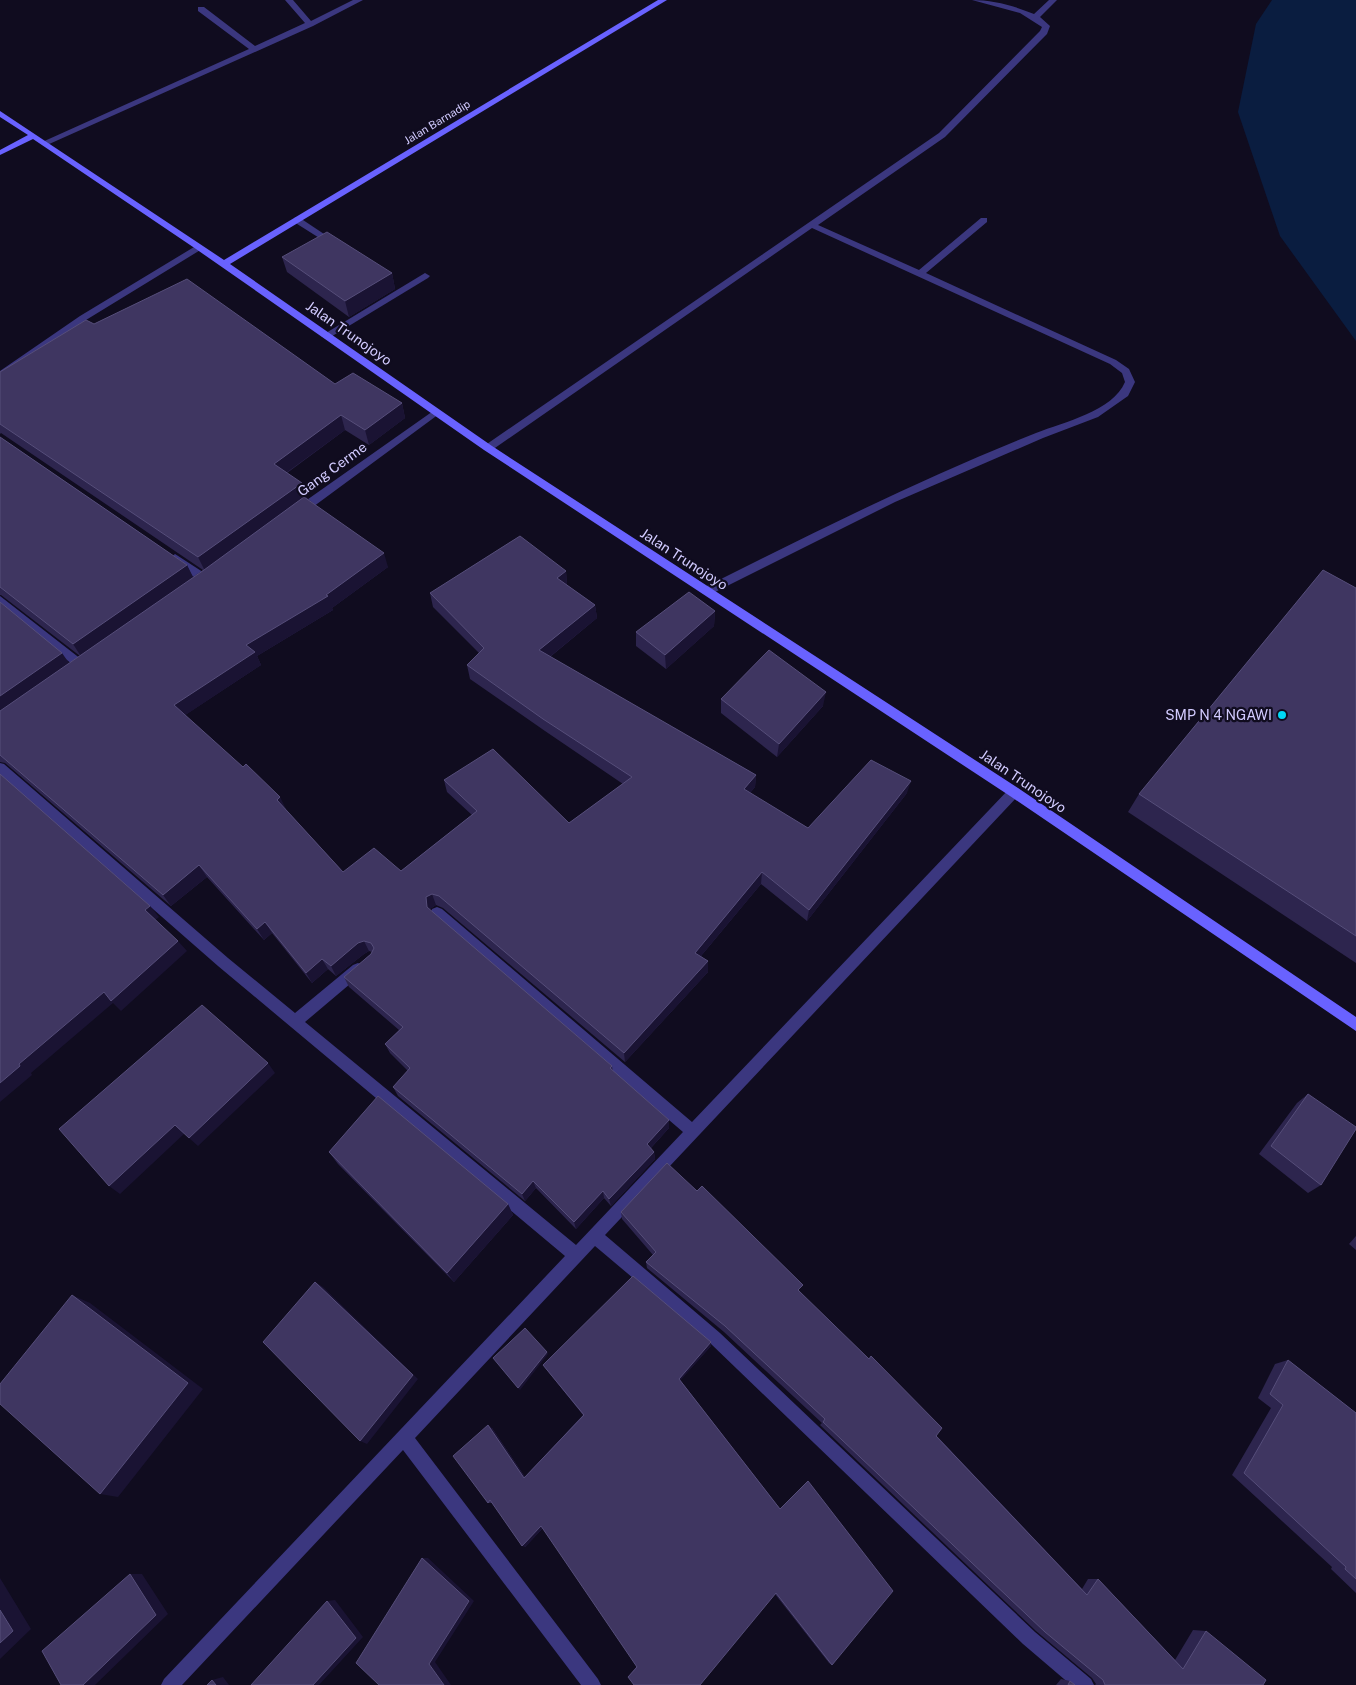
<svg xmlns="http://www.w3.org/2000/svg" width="1356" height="1685" font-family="'Public Sans',sans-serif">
<rect width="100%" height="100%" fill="#100c1f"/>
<path fill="#0a1d40" d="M1272,0h84v341l-76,-105 -42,-124 18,-88z"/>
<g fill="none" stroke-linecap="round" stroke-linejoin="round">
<path fill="#3b377f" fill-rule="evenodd" d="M425,273l5,3 -2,2 -99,60 -3,1 -5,-3z"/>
<path fill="#3b377f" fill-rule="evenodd" d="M285,0h8l18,21 42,-21h10l-50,26 -266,119 -7,-2 209,-94 -51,-38v-4h6l51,39 50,-23z
M972,0c21,0 43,6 62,14l15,-14h8l-17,17 10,9 -3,8 -102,103 -127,88 101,45 62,-52h6v4l-61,51 190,87 13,9 6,13 -7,14 -30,21 -55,21 -148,64 -184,92h-8l-1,-3 1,-3c110,-55 219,-110 333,-155 28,-11 77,-22 89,-51l-3,-9 -12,-9 -298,-136 -320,222h-8v-4l455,-313 101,-102 2,-4 -22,-14z
M297,217l3,1 39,26 -4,3 -3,-1 -38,-24v-4z
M199,244l4,3 -1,2 -116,71 -86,59v-8l80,-55z
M436,409l3,1v4l-137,101h-8l-1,-3 1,-3z
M175,554l34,22 1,3 -1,3h-8l-30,-21 -1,-3z
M0,596l86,67 2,3 -2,3h-8l-78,-63z
M0,763l4,1 224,194 67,55 58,-48 5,-2 5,2 2,4 -2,4 -58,49 271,223 107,-113 -251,-215 -1,-4 1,-4 5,-2 5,2 250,213 318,-334h8l2,4 -2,4 -413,439 115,98 315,299 56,47 3,6h-23l-48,-41 -313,-301 -115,-97 -180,192 183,241 3,6h-20l-178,-235 -221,235h-21l3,-6 401,-423 -347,-290 -218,-191z"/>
<path fill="#6962ff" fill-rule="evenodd" d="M658,0h9l-437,264 262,182 526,342 338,229v14l-346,-235 -526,-346 -288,-201 -163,-110 -33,16v-5l28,-15 -28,-18v-6l224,149z"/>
</g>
<path fill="#2d254e" d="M282,257l110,16 3,16 -46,28 -62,-45z
M94,324l241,60 67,19 3,15 -36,27 -24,-15 -58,43 20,25 81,69 -56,41 1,2 -76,46 4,9 -76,50 101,94v1l57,62 58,-1 71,-56 -25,-23 -3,-12 125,43 54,-39 -78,-53 -75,-52 -3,-14 12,-12 -46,-46 -3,-14 136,-22 1,14 28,20 2,13 -47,39 206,118 -1,12 -5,6 58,35 99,-35 -100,128 -46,-37 -60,72 7,16 -83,90 -182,-154 -7,-3 -6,4v2l182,155 1,5 56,49v8l-18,20 3,4 1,7 -44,47 -7,-8 -28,31 -40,-41 -11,13 -127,-105 -5,-9 15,-16 -18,-18 -5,-9 14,-14 -50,-43 -5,-10 27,-23 1,-2 -3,-1 -5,3 -28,22 -8,-7 -16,14 -40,-50 -8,7 -57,-63 -36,29 -166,-143 -5,-1v-160l69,61 11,-7 -79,-61h-1v-158l187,128 6,12 10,-7 -202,-137 -1,1v-62z
M1356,588v375l-228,-151 11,-18z
M715,611l-1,15 -48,43 -30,-23v-14z
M721,699l102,7 -46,51 -56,-44z
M1308,1094l13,91 -13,8 -49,-39 38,-51z
M329,1152l179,52 5,11 -59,67 -116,-118z
M621,1212l179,79v1l282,297 6,-10h10l77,81 18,-30 13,1 57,54h-168l1,-1 -4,-6 -56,-47 -216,-206 2,-2 -98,-91 -77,-64 -1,-6 7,-7 -31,-36z
M1356,1236v14l-7,-6z
M711,1346l-31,34 100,129 28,-28 24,184 -3,-2 -54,-69 -147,83 9,-11 -94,-138 -18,19 -33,-44h-4l4,-75 33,49 58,-62 -40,-50z
M1288,1360l68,53v180l-25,-24 1,-2 -100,-92 39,-67 -13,-10 17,-34z
M1061,1679l9,2 5,4h-19z"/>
<path fill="#1a1333" d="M392,273l3,16 -46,28 -4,-16z
M402,403l3,15 -36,27 -4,-15z
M341,415l4,15 -66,48 -5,-14z
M302,483l5,15 -102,73 -7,-14z
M384,553l4,14 -56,41 1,2 -76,46 4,9 -80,53 -7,-13 72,-60 80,-50z
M187,565l7,14 -112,79 -9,-14z
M566,571l1,13 -9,8 -1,-14z
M595,605l2,13 -56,46 -2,-14z
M715,611l-1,15 -48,43 -1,-14z
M62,653l9,13 -71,50v-20z
M826,692l-3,14 -46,51 2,-13z
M756,775l-1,12 -12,14 1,-12z
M911,781l-4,12 -100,128 2,-11z
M280,797l6,12 -3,3 -6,-12z
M199,865l8,12 -36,29 -8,-11z
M762,872l-1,12 -66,79v-10z
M432,894l4,11 -6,4 1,9 -4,-11 -1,-10z
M150,906l9,11 -5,4 -9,-11z
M265,922l7,11 -8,7 -7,-11z
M178,941l9,10 -66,60 -8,-8 -82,70 1,2 -32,27v-19l19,-19 85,-72z
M364,941l5,10 -5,3 -28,22 -5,-10 27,-23z
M322,959l6,10 -16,14 -6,-10z
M708,961v11l-83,90 -1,-9z
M268,1063l7,10 -77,73 -9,-8z
M669,1120v8l-22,24v-8z
M175,1125l10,8 -65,61 -11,-8z
M654,1152l1,7 -44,47 -2,-7z
M533,1181l3,7 -11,13 -3,-7z
M603,1191l1,7 -28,31 -2,-7z
M508,1204l5,11 -59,67 -7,-9z
M315,1282l8,5 95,92 -51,65 -7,-3z
M72,1295l18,8 113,86 -85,108 -18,-3z
M711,1342v4l-32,36v-3z
M547,1352l1,2 -28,36 -2,-2z
M488,1425l4,3 35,52 -3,-2z
M541,1526l3,1 -19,20 -3,-1z
M422,1558h6l46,43 -39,61 16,23h-7l-15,-21z
M130,1574h12l26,40 -73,71h-12z
M0,1578l31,51 -31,30z
M335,1600l28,37 -44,48h-6l14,-84z
M223,1677l6,8h-13l-4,-5z"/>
<path fill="#3f3661" stroke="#564e7a" d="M327,232l65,41 -47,28 -63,-44z
M187,279l148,105 18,-11 49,30 -37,27 -24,-15 -67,49 28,19 -104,74 -198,-133v-52l86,-52 8,4z
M0,437l187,128 -114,79 -73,-57z
M304,497l80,56 -58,42 2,1 -82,49 9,7 -81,53 69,62 3,-3 34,33 -3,3 66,72 31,-24 27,23 76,-60 -33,-31 49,-31 76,74 63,-46 -89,-58 -76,-54 17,-17 -54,-55 90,-57 46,35 -9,7 38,27 -56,45 217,125 -12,14 64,39 63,-68 40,21 -102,129 -47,-38 -67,81 13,8 -84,92 -185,-157 -7,-2 -6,3 1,10 185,159 -2,2 59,52 -22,24 7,8 -45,47 -6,-8 -29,31 -41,-41 -11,13 -129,-107 17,-19 -25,-24 18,-17 -59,-50 27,-23 3,-6 -3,-5 -7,-2 -6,2 -27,23 -9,-7 -16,14 -41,-51 -8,7 -58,-64 -36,30 -163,-140v-44l204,-141z
M1323,570l33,18v348l-217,-142z
M689,592l26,19 -50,44 -29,-23z
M0,602l62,51 -62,43z
M769,650l57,42 -47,52 -58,-45z
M0,774l150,132 -5,4 33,31 -67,60 -7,-9 -85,72 1,2 -20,17z
M202,1005l66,58 -79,75 -14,-13 -66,61 -50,-57z
M1308,1094l48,33v2l-35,56 -50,-39z
M378,1096l130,108 -61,69 -118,-121z
M667,1163l30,28 5,-5 101,99 -5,5 71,69 2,-3 71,72 -6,8 151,159 11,-16 85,90 23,-38 60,49 -3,5h-158l-2,-5 -58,-48 -222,-210 2,-3 -100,-93 -79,-64 10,-10 -35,-40z
M633,1276l78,66 -32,37 101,130 28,-28 85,110 -61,74 -56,-72 -76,92h-66l-6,-8 9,-10 -96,-141 -19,20 -32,-46 -2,3 -35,-47 35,-31 36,53 60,-63 -41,-50z
M315,1282l98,93 -53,66 -97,-99z
M72,1295l116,88 -88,111 -100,-90v-20z
M525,1328l22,24 -29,36 -25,-30z
M1288,1360l68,53v166l-11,-10 1,-2 -102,-94 39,-68 -13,-11z
M422,1558l47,43 -40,63 15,21h-65l-23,-22z
M130,1574l26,41 -73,70h-22l-19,-34z
M327,1601l29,37 -43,47h-62z
M0,1610l13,21 -13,12z
M212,1680l4,5h-9z
M1070,1681l5,4h-7z"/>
<circle fill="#00d8f6" stroke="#100c1f" stroke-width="2" cx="1282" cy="715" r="5"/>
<g text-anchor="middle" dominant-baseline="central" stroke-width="4.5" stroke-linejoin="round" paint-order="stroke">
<g font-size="11" fill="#d2cbff" stroke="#100c1f">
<text transform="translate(437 122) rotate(-31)">Jalan Barnadip</text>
</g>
<g font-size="14" fill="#d2cbff" stroke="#100c1f">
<text transform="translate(349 333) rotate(35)">Jalan Trunojoyo</text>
<text transform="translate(332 469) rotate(-36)">Gang Cerme</text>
<text transform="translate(684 559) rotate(33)">Jalan Trunojoyo</text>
<text transform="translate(1023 781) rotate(34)">Jalan Trunojoyo</text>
</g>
<g font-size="14" fill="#d2cbff" stroke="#100c1f" text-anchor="end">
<text x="1272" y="715">SMP N 4 NGAWI</text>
</g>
</g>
</svg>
